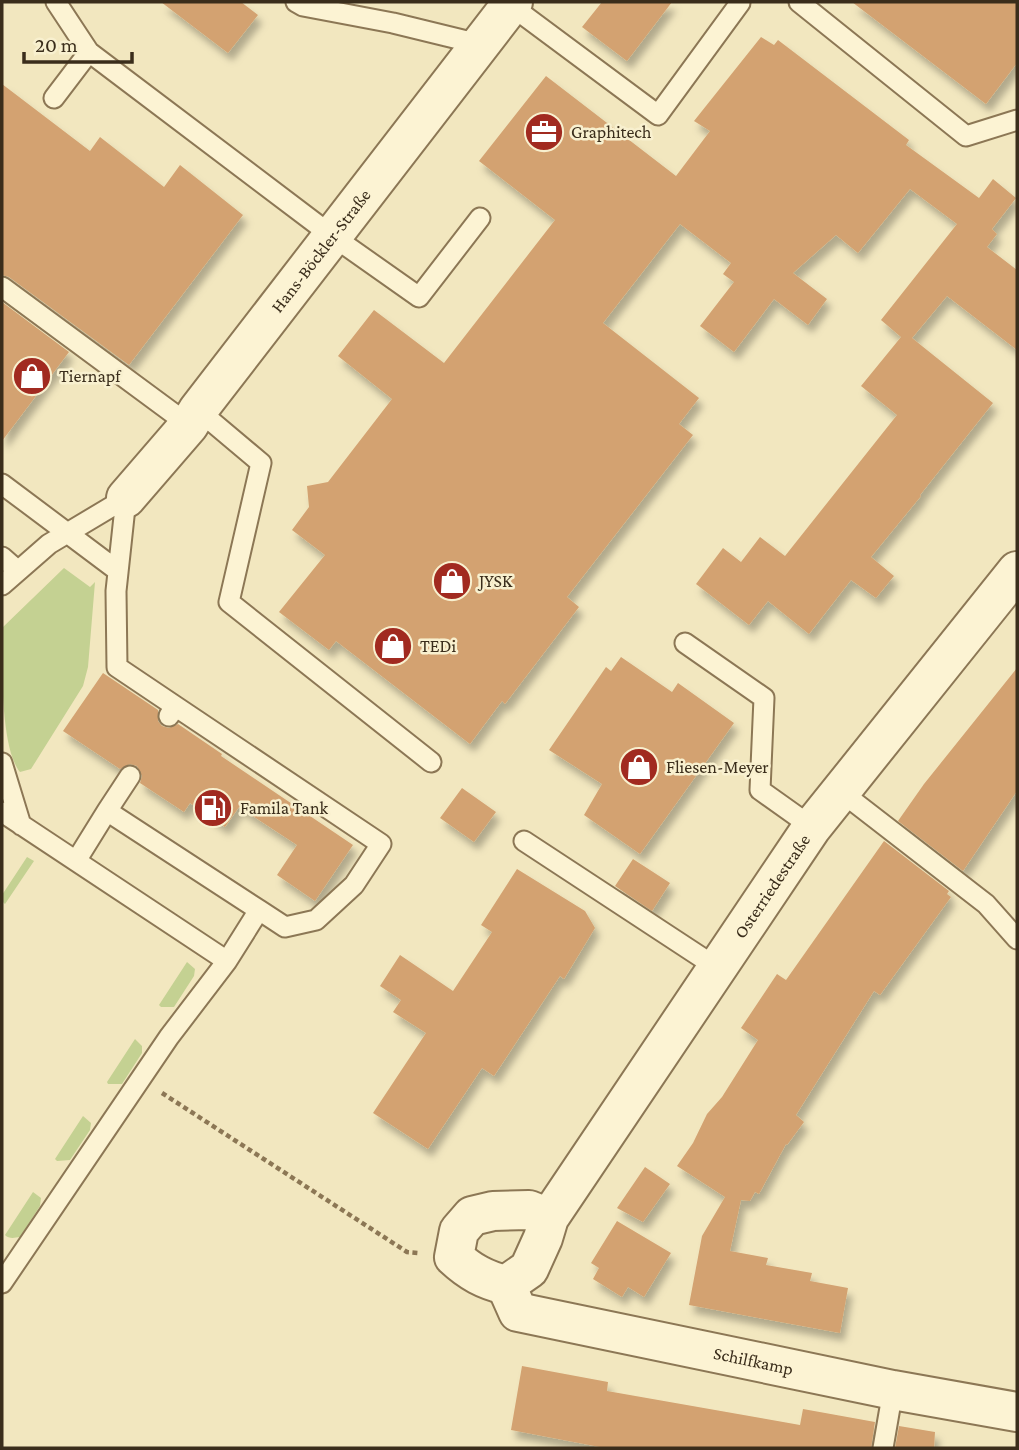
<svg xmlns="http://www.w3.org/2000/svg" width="1019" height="1450" font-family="'Crimson Pro',serif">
<defs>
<filter id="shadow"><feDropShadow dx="4.5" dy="8" stdDeviation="3.5" flood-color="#0004"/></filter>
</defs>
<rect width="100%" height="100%" fill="#f2e7bf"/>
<path fill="#c4d192" d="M64,568l26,19 5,-5 -7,85 -5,19 -52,83 -11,3c-20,-24 -18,-110 -18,-144z
M27,857l7,4 -29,43 -3,-3v-6z
M187,962l8,7 -1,7 -20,31h-13l-2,-2z
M135,1039l7,7v7l-20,31h-14l-1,-2z
M83,1116l8,7 -1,7 -20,30 -13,1 -2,-2z
M33,1192l8,6 -1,8 -20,31c-6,1 -11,2 -15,-2z"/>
<path fill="#d3a271" filter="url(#shadow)" d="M161,2h80l17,13 -30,38z
M602,2h70l-45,59 -45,-34z
M852,2h165v61l-31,41z
M761,37l13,8 4,-5 131,100 -3,5 73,53 14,-19 23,19 -24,31 5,5 -10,13 30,23v80l-70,-54 -35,42 81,65 -73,92 1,1 -50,61 23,19 -18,22 -25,-18 -42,54 -41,-33 -19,24 -53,-41 27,-36 18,14 19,-25 25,19 112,-141 -36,-29 40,-49 -20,-17 76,-96 -47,-35 -52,64 -22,-18 -43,38 34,26 -19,26 -34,-26 -40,53 -34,-26 34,-44 -11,-8 8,-11 -51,-39 -77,99 96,75 -20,26 14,11 -126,162 12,10 -74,97 -3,-3 -32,43 -134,-103 -7,9 -50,-38 46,-57 -33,-25 17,-23 -2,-21 21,-4 64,-83 -54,-43 36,-46 70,53 111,-143 -76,-59 67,-85 130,100 34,-45 -16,-10z
M2,84l88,67 10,-14 64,50 16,-22 63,50 -114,150 -120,-88 -7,-2z
M2,302l67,50 -67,89z
M621,657l51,35 6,-9 56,40 -94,131 -56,-39 18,-31 -53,-34 57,-83 5,4z
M1017,668v123l-54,80 -65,-50 26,-37z
M103,673l55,37v11l4,5 7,2 9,-4 44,30 -1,2 132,89 -38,56 -38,-26 20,-30 -58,-38 -14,20 -35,-24 -6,9 -44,-29 2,-7 -5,-10 -7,-2 -10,5 -57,-38z
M462,788l34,24 -22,30 -34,-24z
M884,841l65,50 -2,3 4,3 -71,98 -6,-4 -78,124 8,7 -17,23 -1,-1 -27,50 -4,-2 -5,9 -9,-1 -11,51 38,7 -2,7 46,8 -2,8 38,7 -8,45 -151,-28 13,-69 23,-39 -48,-31 16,-23 14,-29 15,-17 36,-57 -17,-12 36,-54 9,6z
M633,859l37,24 -18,28 -37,-25z
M517,869l68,42 10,17 -31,51 -4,-3 -66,100 -12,-8 -54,81 -55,-36 53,-80 -33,-21 8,-12 -21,-14 20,-31 53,36 39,-59 -11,-7z
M645,1167l25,17 -27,38 -26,-14z
M617,1221l54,32 -27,44 -16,-10 -6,10 -29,-18 6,-11 -8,-5z
M522,1366l86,16 -1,9 193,34 3,-16 72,13 -4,26h-266l-94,-18z
M899,1426l36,6 -1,16h-39z"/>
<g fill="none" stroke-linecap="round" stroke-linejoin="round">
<g stroke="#8c7755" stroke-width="23">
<path id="lane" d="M56,2l33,50
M296,2l7,4 90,17 86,21
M799,2l167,134 51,-16
M510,5l148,110 82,-112 -2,-1
M54,98l35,-46 242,183 88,62 61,-79
M2,287l187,138
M198,410l63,53 -32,139 202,160
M2,484l116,87
M126,498l-10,93 1,76 58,39 -6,10
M2,557l16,14
M2,585l47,-41 77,-46
M685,643l79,55 -4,92 52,37
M175,706l206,138 -27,41 -38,35 -31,7 -26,-17
M2,763l19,62
M840,791l146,113 31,35
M2,812l225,149
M524,841l192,126
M76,861l31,-50
M2,1283l167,-246 58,-76 32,-51 -152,-99 23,-35
M883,1448l10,-58"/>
</g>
<g stroke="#8c7755" stroke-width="42">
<g id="street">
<path id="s1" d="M126,498l63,-73 9,-15 315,-408"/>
<path id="s2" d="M549,1218l-20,-8 -36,1 -21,5 -13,15 -5,26c16,15 31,23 52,28l23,-16 14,-31 6,-20 263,-391 205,-256"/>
<path id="s3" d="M506,1285l12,27 375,78 124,22"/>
</g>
</g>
<path stroke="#8c7755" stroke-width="4.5" stroke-dasharray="5 3.5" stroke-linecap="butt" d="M162,1093l245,159 11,1"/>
<use href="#lane" stroke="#fcf3d3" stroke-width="19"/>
<use href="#street" stroke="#fcf3d3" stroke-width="38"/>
</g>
<defs>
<g id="office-disc" transform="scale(2.0125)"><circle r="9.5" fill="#a12a20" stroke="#f8f0cf"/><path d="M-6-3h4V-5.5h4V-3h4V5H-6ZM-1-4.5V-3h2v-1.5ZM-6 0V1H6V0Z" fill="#fff"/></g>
<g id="shop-disc" transform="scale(2.0125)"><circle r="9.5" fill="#a12a20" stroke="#f8f0cf"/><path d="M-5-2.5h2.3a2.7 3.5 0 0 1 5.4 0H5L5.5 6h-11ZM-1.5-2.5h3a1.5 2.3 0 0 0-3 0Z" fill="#fff"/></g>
<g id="fuel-disc" transform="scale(2.0125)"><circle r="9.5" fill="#a12a20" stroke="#f8f0cf"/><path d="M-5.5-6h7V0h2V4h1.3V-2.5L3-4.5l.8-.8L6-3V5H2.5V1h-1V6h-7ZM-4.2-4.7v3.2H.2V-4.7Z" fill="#fff"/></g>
</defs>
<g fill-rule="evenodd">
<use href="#office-disc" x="544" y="132"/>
<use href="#shop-disc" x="32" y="376"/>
<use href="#shop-disc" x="452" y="581"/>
<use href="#shop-disc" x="393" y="646"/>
<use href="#shop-disc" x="639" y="767"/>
<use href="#fuel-disc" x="213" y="808"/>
</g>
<g text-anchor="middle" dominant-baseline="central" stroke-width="5" stroke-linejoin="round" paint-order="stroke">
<g font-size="18" fill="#3a2d1b" stroke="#f8f0cf" text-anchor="start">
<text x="571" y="132">Graphitech</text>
<text x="59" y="376">Tiernapf</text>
<text x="479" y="581">JYSK</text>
<text x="420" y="646">TEDi</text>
<text x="666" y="767">Fliesen-Meyer</text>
<text x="240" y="808">Famila Tank</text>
</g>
<g font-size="18" fill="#3a2d1b" stroke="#f8f0cf">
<text stroke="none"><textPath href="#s1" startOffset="315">Hans-Böckler-Straße</textPath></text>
<text stroke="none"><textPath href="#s2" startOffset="668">Osterriedestraße</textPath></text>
<text stroke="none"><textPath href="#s3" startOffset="270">Schilfkamp</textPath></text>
</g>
</g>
<rect width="1019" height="1450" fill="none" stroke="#3a2d1b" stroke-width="7"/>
<path d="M24 52v10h108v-10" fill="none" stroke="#3a2d1b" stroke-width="3.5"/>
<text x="35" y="52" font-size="21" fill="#3a2d1b" stroke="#f8f0cf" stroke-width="5" paint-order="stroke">20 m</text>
</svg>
